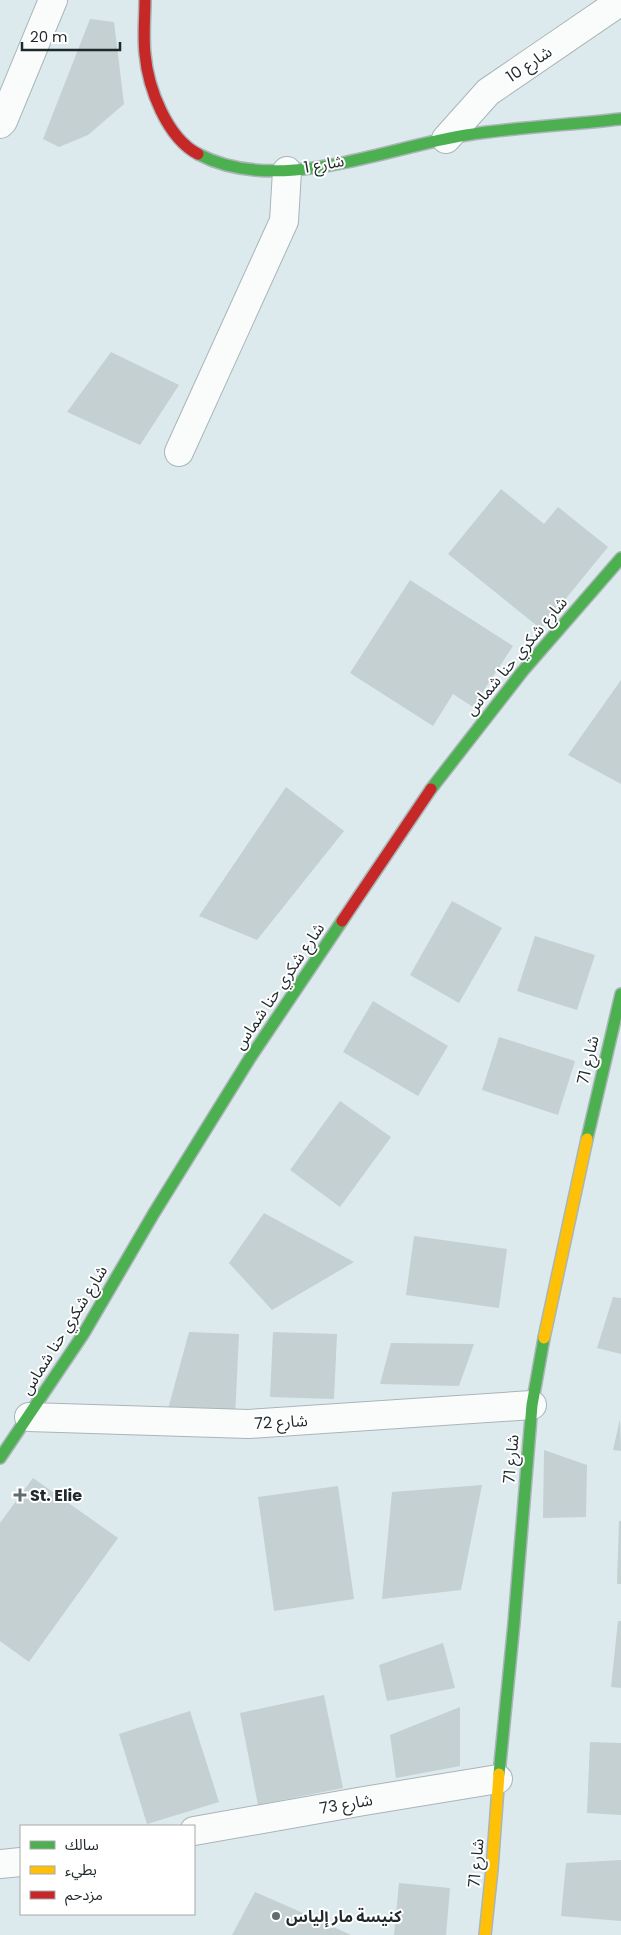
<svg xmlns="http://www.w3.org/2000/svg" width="621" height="1935" font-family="Poppins,'Noto Sans Arabic',sans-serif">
<rect width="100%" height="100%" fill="#dceaed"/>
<path fill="#c4d0d1" d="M90,19l24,3 10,82 -36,31 -29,12 -16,-8z
M111,352l68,33 -39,60 -73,-33z
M501,489l43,35 14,-17 50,40 -67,82 -93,-75z
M410,580l103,66 -40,61 -20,-13 -20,32 -83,-53z
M621,680v104l-53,-29z
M286,787l58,44 -87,109 -58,-24z
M452,901l50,27 -43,75 -49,-28z
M535,936l60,19 -18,55 -60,-19z
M373,1001l75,45 -30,50 -75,-44z
M499,1037l76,24 -17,54 -76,-25z
M340,1101l51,36 -51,70 -50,-37z
M264,1213l90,49 -82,48 -43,-47z
M414,1236l93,13 -8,59 -93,-13z
M613,1297l8,1v56l-24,-6z
M189,1332l50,2 -4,84 -68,-5z
M273,1332l64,2 -3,65 -64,-2z
M391,1343l83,1 -15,42 -79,-2z
M620,1419l1,32 -8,-1z
M544,1450l43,15 -1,52 -43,1z
M33,1478l85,60 -89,124 -29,-21v-118z
M482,1485l-21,105 -79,9 10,-107z
M338,1486l16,113 -80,12 -16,-114z
M619,1521h2v63h-4z
M618,1621h3v67l-10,-1z
M443,1643l12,45 -68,13 -8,-36z
M324,1695l19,93 -85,17 -18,-92z
M460,1707v59l-64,12 -6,-43z
M190,1711l29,91 -72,22 -28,-90z
M590,1742l31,1v72l-34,-2z
M621,1860v61l-60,-5 5,-53z
M399,1883l51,5 -4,47h-52z
M255,1892l39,17 57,26h-119z"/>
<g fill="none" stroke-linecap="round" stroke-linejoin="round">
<g stroke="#aab5b8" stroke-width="30">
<path id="street" d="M0,124l3,-3 50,-121
M446,139l42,-47 133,-91
M179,452l105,-231 3,-50
M29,1417l219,7 284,-19
M194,1831l170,-30 134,-22
M0,1864l21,-2"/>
</g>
<g stroke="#aab5b8" stroke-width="14">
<path id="fast" d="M198,154c79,42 186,-6 268,-19 51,-8 103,-10 155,-16
M431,789l91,-117 99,-114
M587,1139l34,-145
M0,1458l84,-125 70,-120 96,-155 92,-137
M499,1774l15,-151 18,-218 12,-67"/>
</g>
<g stroke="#aab5b8" stroke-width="14">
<path id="slow" d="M544,1338l43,-199
M485,1935l7,-66 7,-95"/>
</g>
<g stroke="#aab5b8" stroke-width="14">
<path id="jam" d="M145,0c0,18 -2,36 0,54 3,34 22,84 53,100
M342,921l89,-132"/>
</g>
<use href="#street" stroke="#fafcfc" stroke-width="28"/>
<use href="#fast" stroke="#4caf50" stroke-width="11"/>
<use href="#slow" stroke="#ffc107" stroke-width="11"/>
<use href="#jam" stroke="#c62828" stroke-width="11"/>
</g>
<g fill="#616c6f" stroke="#fff" stroke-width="2">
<path d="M17.5 1487.5h5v5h5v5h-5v5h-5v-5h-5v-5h5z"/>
<circle cx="276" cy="1916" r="5"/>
</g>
<g text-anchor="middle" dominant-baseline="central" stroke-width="4" stroke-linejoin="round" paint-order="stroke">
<g font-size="16" fill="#1f282b" stroke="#fff">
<text transform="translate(529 64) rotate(-34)">شارع 10</text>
<text transform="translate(324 164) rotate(-10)">شارع 1</text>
<text transform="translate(516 656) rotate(-50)">شارع شكري حنا شماس</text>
<text transform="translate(279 986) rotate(-56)">شارع شكري حنا شماس</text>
<text transform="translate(588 1060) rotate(-77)">شارع 71</text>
<text transform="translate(64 1330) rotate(-58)">شارع شكري حنا شماس</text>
<text transform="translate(281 1422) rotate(-3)">شارع 72</text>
<text transform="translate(511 1459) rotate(-85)">شارع 71</text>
<text transform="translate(346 1804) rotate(-10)">شارع 73</text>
<text transform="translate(476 1863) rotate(-85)">شارع 71</text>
</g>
<g font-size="16" font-weight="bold" fill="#1f282b" stroke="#fff" text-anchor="start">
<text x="30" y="1495">St. Elie</text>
<text x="286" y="1916">كنيسة مار إلياس</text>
</g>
</g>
<rect x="20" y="1825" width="175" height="90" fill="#ffffff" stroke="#a5a9aa"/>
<rect x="30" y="1841" width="25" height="8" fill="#4caf50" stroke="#a5a9aa"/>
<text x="65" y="1850" font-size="15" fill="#1f282b">سالك</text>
<rect x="30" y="1866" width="25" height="8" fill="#ffc107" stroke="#a5a9aa"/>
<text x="65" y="1875" font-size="15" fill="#1f282b">بطيء</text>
<rect x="30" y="1891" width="25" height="8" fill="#c62828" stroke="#a5a9aa"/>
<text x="65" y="1900" font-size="15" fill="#1f282b">مزدحم</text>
<path d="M22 42v8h98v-8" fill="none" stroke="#1f282b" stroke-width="2.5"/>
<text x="30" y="42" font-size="15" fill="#1f282b" stroke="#ffffff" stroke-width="4" paint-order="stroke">20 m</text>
</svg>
